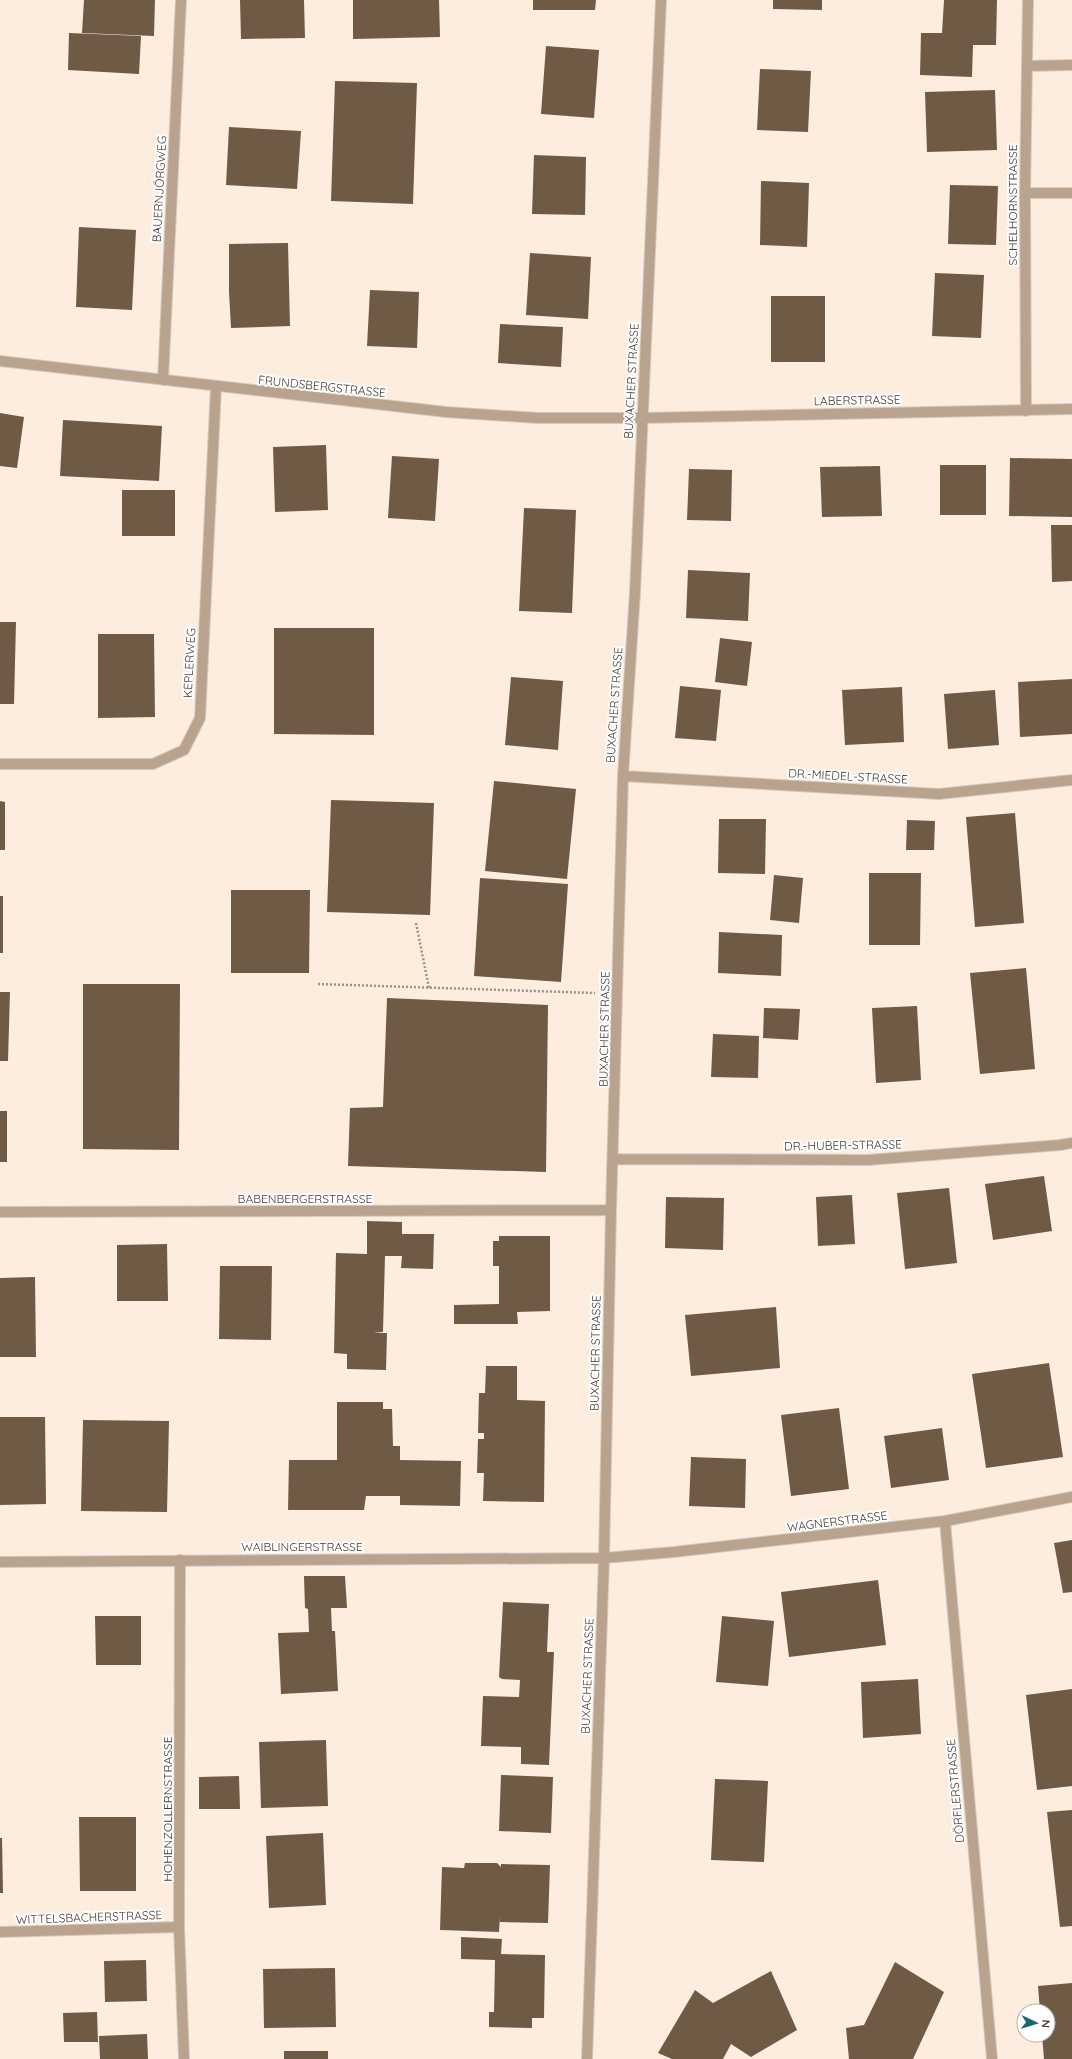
<svg xmlns="http://www.w3.org/2000/svg" width="1072" height="2059" font-family="Quicksand,sans-serif">
<rect width="100%" height="100%" fill="#fceddf"/>
<path fill="#6f5a46" d="M84,0h71l-1,36 -72,-3z
M240,0h64l1,38 -64,1z
M353,0h86l1,37 -87,2z
M533,0h63l-1,10h-62z
M773,0h49v10l-49,-1z
M944,0h53l-1,45h-23l-1,32 -52,-2 1,-42h21z
M69,33l72,3 -2,38 -71,-4z
M546,46l53,4 -5,68 -53,-4z
M760,69l51,2 -3,61 -51,-2z
M335,81l82,2 -4,121 -82,-3z
M995,90l2,60 -70,2 -2,-60z
M229,127l72,4 -4,58 -71,-4z
M534,155l52,2 -1,58 -53,-1z
M761,181l48,2 -2,64 -47,-2z
M950,185l48,1 -2,59 -48,-1z
M79,227l57,3 -4,80 -56,-3z
M288,243l2,83 -59,2 -2,-36h20h-20v-48z
M530,253l61,4 -3,62 -62,-4z
M935,273l49,2 -3,63 -49,-2z
M370,290l49,2 -2,56 -50,-2z
M771,296h54v66h-54z
M500,324l63,3 -2,40 -63,-4z
M0,413l24,4 -7,51 -17,-2z
M63,420l99,6 -3,55 -99,-5z
M326,445l2,65 -53,2 -2,-65z
M392,456l47,3 -4,62 -47,-3z
M1010,458l62,1v58l-63,-1z
M940,465h46v50h-46z
M880,466l2,50 -60,1 -2,-50z
M689,469l43,1 -1,51 -44,-1z
M122,490h53v46h-53z
M524,508l52,2 -4,103 -53,-2z
M1051,525h21v56l-20,1z
M688,570l62,3 -2,48 -62,-3z
M0,622h16l-2,82h-14z
M274,628h100v107l-100,-1z
M98,634h56l1,83 -57,1z
M720,638l32,4 -5,44 -32,-4z
M511,677l52,4 -5,69 -53,-5z
M1072,679v55l-52,3 -2,-55z
M680,686l41,4 -5,51 -41,-3z
M902,687l2,55 -59,3 -3,-55z
M995,690l4,55 -51,4 -4,-55z
M494,781l82,8 -9,90 -82,-8z
M331,800l103,3 -4,112 -103,-3z
M0,801l5,1v48h-5z
M1015,813l9,110 -49,4 -9,-110z
M719,819h47l-1,55 -47,-1z
M907,820l28,1 -1,29h-28z
M869,873h52l-1,72h-51z
M774,875l29,3 -4,45 -29,-3z
M480,878l88,6 -7,98 -87,-6z
M231,890h79l-1,83h-78z
M0,896h3v57h-3z
M719,932l63,3 -1,41 -63,-3z
M1026,968l9,101 -55,5 -10,-101z
M83,984h97l-1,166 -96,-1z
M0,992h10l-2,69h-8z
M387,998l161,7 -2,167 -198,-6 2,-58 33,-1z
M917,1006l4,74 -45,3 -4,-75z
M764,1008l36,1 -2,31 -35,-2z
M713,1034l46,2 -1,42 -47,-1z
M0,1111h7v51h-7z
M1044,1176l8,55 -59,9 -8,-56z
M949,1188l8,75 -52,6 -8,-76z
M852,1195l3,49 -37,2 -2,-49z
M666,1197l58,1 -1,52 -58,-2z
M367,1221l35,1v12h32l-1,35 -32,-1 1,-12h-17l-2,76 -10,1h14l-1,37 -39,-1v-15l-13,-1 2,-100 31,1z
M499,1236h51v75l-33,1 1,12h-64v-19l45,-1v-38h-6v-25h6z
M167,1244l1,57h-51v-56z
M220,1266h52l-1,74 -52,-1z
M35,1277l1,80h-36v-79z
M776,1307l4,61 -89,8 -6,-61z
M1049,1363l14,94 -77,11 -14,-94z
M486,1366h31v34l28,1 -1,101 -61,-1 1,-28h-7l1,-34h6v-6h-6l1,-40h6z
M337,1402h46v7h9l1,37h7v14l61,1 -1,45 -60,-1v-9h-34l-2,14h-76l1,-50h48z
M839,1408l10,81 -58,7 -10,-81z
M0,1417h45l1,87 -46,1z
M83,1420l86,1 -2,91 -86,-1z
M942,1428l7,52 -58,8 -7,-52z
M691,1457l55,2 -1,49 -56,-2z
M1072,1540v52l-9,1 -9,-50z
M304,1576h41l2,32h-16l1,23h3l3,60 -57,3 -3,-61 31,-1 -1,-23 -3,-1z
M878,1580l8,65 -97,12 -8,-65z
M503,1602l46,2 -2,48h7l-5,113 -28,-1v-17l-40,-1 2,-50 36,1 1,-17 -18,-1 -3,-2z
M95,1616h46v49h-45z
M722,1616l52,5 -6,65 -52,-4z
M918,1679l3,55 -58,4 -2,-56z
M1072,1689v97l-35,4 -11,-95z
M326,1740l2,66 -67,2 -2,-66z
M501,1775l52,2 -2,56 -52,-2z
M239,1776l1,33h-41v-32z
M715,1779l53,2 -4,81 -53,-2z
M1072,1810v116l-12,1 -13,-115z
M79,1817h57v74h-56z
M323,1833l3,72 -57,3 -3,-72z
M0,1838h2l1,55h-3z
M465,1863h32l4,4v-3l49,1 -2,58 -48,-1v-5l-1,15 -59,-2 2,-63 22,1z
M461,1937l41,2 -1,15 44,1 -1,63h-12v10l-43,-1v-15h5l1,-52 -34,-1z
M146,1960l1,41 -42,1 -1,-41z
M895,1962l49,30 -31,67h-64l-3,-31 18,-3z
M335,1968l1,59 -72,1 -1,-59z
M771,1971l26,59 -46,27 -20,-13 -8,15h-51l-14,-6 37,-63 18,13z
M1072,1983v76h-28l-2,-24h6v-24h-8l-2,-25z
M97,2012l1,30h-34l-1,-29z
M147,2034l1,25h-48l-1,-23z
M284,2051h44v8h-44z"/>
<g fill="none" stroke-linecap="round" stroke-linejoin="round">
<g stroke="#d7c9bc" stroke-width="12">
<path id="service" d="M1027,66l45,-1
M1025,193h47"/>
</g>
<g stroke="#d7c9bc" stroke-width="12">
<path id="minor" d="M0,361l446,51 92,6h104l430,-9
M163,380l18,-380
M1026,411l-1,-218 3,-193
M0,764h153l31,-14 16,-32 16,-331
M623,776l316,18 133,-14
M613,1159l255,1 192,-15 12,-2
M0,1212l611,-2
M945,1521l47,538
M180,1560l-1,367 5,132
M0,1562l604,-4 70,-6 271,-31 127,-24
M0,1932l179,-5
M587,2059l17,-501 7,-348 12,-434 12,-184 26,-592"/>
</g>
<path stroke="#9d9186" stroke-width="2.5" stroke-dasharray="2 2" stroke-linecap="butt" d="M416,923l13,65
M318,984l277,9"/>
<use href="#service" stroke="#b9a38f" stroke-width="10"/>
<use href="#minor" stroke="#b9a38f" stroke-width="10"/>
</g>
<g text-anchor="middle" dominant-baseline="central" stroke-width="4" stroke-linejoin="round" paint-order="stroke">
<g font-size="12" fill="#443a31" stroke="#fff">
<text transform="translate(159 189) rotate(-87)">BAUERNJÖRGWEG</text>
<text transform="translate(1012 205) rotate(-90)">SCHELHORNSTRASSE</text>
<text transform="translate(631 381) rotate(-87)">BUXACHER STRASSE</text>
<text transform="translate(322 386) rotate(6)">FRUNDSBERGSTRASSE</text>
<text transform="translate(857 400) rotate(-1)">LABERSTRASSE</text>
<text transform="translate(189 663) rotate(-87)">KEPLERWEG</text>
<text transform="translate(614 705) rotate(-86)">BUXACHER STRASSE</text>
<text transform="translate(848 776) rotate(3)">DR.-MIEDEL-STRASSE</text>
<text transform="translate(604 1029) rotate(-89)">BUXACHER STRASSE</text>
<text transform="translate(843 1145) rotate(-1)">DR.-HUBER-STRASSE</text>
<text x="305" y="1198">BABENBERGERSTRASSE</text>
<text transform="translate(595 1353) rotate(-89)">BUXACHER STRASSE</text>
<text transform="translate(837 1521) rotate(-7)">WAGNERSTRASSE</text>
<text x="302" y="1546">WAIBLINGERSTRASSE</text>
<text transform="translate(587 1676) rotate(-88)">BUXACHER STRASSE</text>
<text transform="translate(955 1791) rotate(-95)">DÖRFLERSTRASSE</text>
<text transform="translate(167 1809) rotate(-90)">HOHENZOLLERNSTRASSE</text>
<text transform="translate(89 1917) rotate(-2)">WITTELSBACHERSTRASSE</text>
</g>
</g>
<g transform="translate(1036 2023) rotate(94)"><circle r="19" fill="#ffffff" stroke="#b4b0ad"/>
<path d="M0-3L7 15L0 10L-7 15Z" fill="#1c6472"/>
<text y="-6" font-size="11" font-weight="bold" text-anchor="middle" fill="#443a31">N</text>
</g>
</svg>
